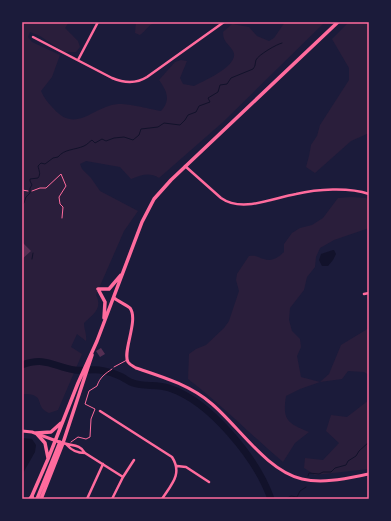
<svg xmlns="http://www.w3.org/2000/svg" width="391" height="521" font-family="'Varela Round',sans-serif">
<rect width="100%" height="100%" fill="#1b1b3a"/>
<path fill="#2a1e3b" d="M22,22h47l-4,6 13,13 2,6 -4,5h-12l-24,-16 -10,-4 -2,5 4,5 28,13 -8,22 -11,14c3,7 7,12 12,17 23,27 40,-2 65,-4 8,-1 33,5 43,7 10,-11 6,-20 -2,-31l16,-18 6,-2 6,1 -7,17 3,6 11,2c10,-5 47,-21 39,-35 -5,-8 -10,-9 -10,-19l9,-8 17,3 8,9 12,5 5,-3 11,-16h40l-102,100 -64,56c-10,-6 -17,-3 -28,1l-11,-12 -34,-6 -6,3 2,5 9,9 9,13 38,20 -14,20 -28,64c7,14 -3,19 -12,28 0,7 3,11 2,18l-9,-7 -6,13 11,7 -24,56 -9,3c-12,-5 -7,-14 -14,-17 -3,-2 -9,-2 -13,-2z
M136,22h21c-9,2 -10,8 -17,13l-5,-2z
M349,22h20v111l-18,8 -36,32 -9,-6 3,-11 2,-11 6,-9 3,-11 29,-45v-12l-17,-29z
M351,197l15,1 3,2v28l-35,12 -14,8 -4,9 -1,10 -8,10 -3,13 -14,18 -1,12 3,11 8,8 1,8 -4,9 4,21 19,5 -20,7 -14,7c-4,25 2,27 23,36l-14,11 -12,19c-32,-27 -61,-57 -95,-83l1,-25 7,-5 10,-4 18,-17 5,-7 10,-30 -3,-11 1,-6 12,-18c9,-1 7,1 15,3 8,3 15,-2 20,-7v-8l8,-11 8,-5 12,-3 11,-7 15,-20z
M369,328v47l-5,-3 -16,-1 -6,8 -22,3 9,-8 12,-29z
M369,400v69l-54,6 -11,-7 1,-10 18,2 16,-17 -13,-12 5,-16 16,2z"/>
<path fill="#12122b" d="M333,250h1l2,4 -3,6 -5,6h-6l-3,-6 2,-6z
M22,438l10,1 4,6 -1,7 -13,23z"/>
<g fill="none" stroke-linecap="round" stroke-linejoin="round">
<path stroke="#12122b" stroke-width="1" d="M22,205l2,-2 2,-6 4,-4v-5l2,-3 -2,-4v-2l8,-1c3,-4 1,-7 0,-12l3,-3 4,1 8,-6 5,-1c6,-8 17,-7 26,-11 4,-2 5,-4 8,-6l3,3 7,-4 4,2 8,-3 10,-1 9,3 6,-5 2,-6 17,-2 6,-4 16,2 5,-5 3,-5 8,-3 3,-6 11,-4 -2,-4 10,-6 2,-7 7,-1 4,-6 22,-9c3,-4 2,-6 3,-9 2,-5 21,-16 26,-17
M32,259l1,-6
M308,476l1,-3 10,1 4,-2h8l4,-4 11,-3 2,-4 8,-5 3,-5 10,-9
M286,499l5,-3 6,1 3,-6 6,-4"/>
<path stroke="#12122b" stroke-width="7" d="M22,365c24,-9 32,2 53,5 8,1 16,-1 24,0 7,1 17,4 23,7 4,2 7,5 11,6 11,4 24,1 36,5 41,13 88,71 102,111"/>
</g>
<path fill="#542f53" d="M22,242l9,9 -9,8z
M101,348l4,6 -5,3 -4,-6z"/>
<g fill="none" stroke-linecap="round" stroke-linejoin="round">
<path stroke="#ff6b9d" stroke-width="1" d="M22,190l6,1
M32,191l8,-3h6l15,-14 5,12 -7,11 1,7 3,3 -1,11
M71,442l7,-5 8,2 4,-2 1,-18 4,-10 -10,-5 4,-13 8,-5c3,-9 8,-12 15,-17"/>
<path stroke="#ff6b9d" stroke-width="1" d="M114,367l13,-7"/>
<path stroke="#ff6b9d" stroke-width="2.5" d="M33,37l79,41c12,5 24,6 35,-1l77,-55
M78,60l20,-38
M185,166l36,32c21,15 52,0 75,-4 21,-5 53,-7 73,0
M364,294l5,-1
M100,411l72,46c11,17 -1,28 -10,42
M63,443c9,3 17,1 22,10l38,24
M67,445c5,6 11,8 18,8
M177,466l9,1 23,15
M87,499l16,-35
M112,499l11,-22 11,-17"/>
<path stroke="#ff6b9d" stroke-width="3" d="M114,298c4,3 14,8 16,10 9,12 -8,44 -2,54 2,3 5,4 8,6 27,9 54,17 76,36 27,23 55,67 90,75 22,5 46,-1 67,-5
M22,431l10,1 30,11"/>
<path stroke="#ff6b9d" stroke-width="3.5" d="M98,289l7,13 -1,16
M98,289h11l12,-14
M36,433l15,-1 10,-9
M37,434l8,9 3,15
M31,498l17,-39 30,-76 19,-42 45,-119 12,-23 17,-19 167,-158
M37,499l23,-57
M41,499l22,-56 29,-88"/>
<path stroke="#ff6b9d" stroke-width="4" d="M30,499l2,-2"/>
</g>
<rect width="391" height="521" fill="none" stroke="#1b1b3a" stroke-width="46"/>
<rect x="23" y="23" width="345" height="475" fill="none" stroke="#ff6b9d" stroke-width="1.5"/>
</svg>
